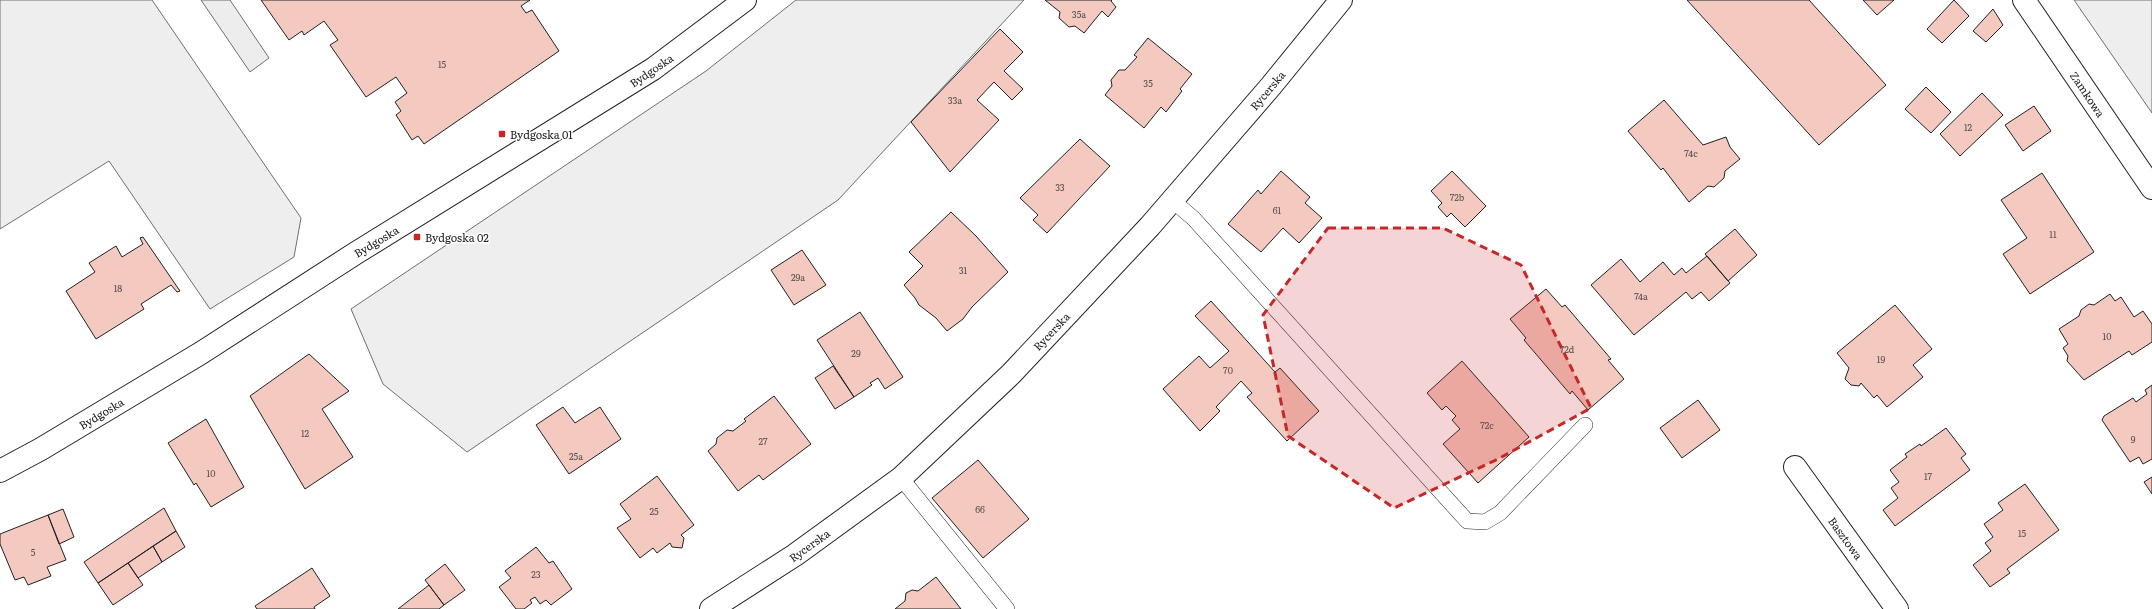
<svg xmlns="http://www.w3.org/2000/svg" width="2152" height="609" font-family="Literata,serif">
<rect width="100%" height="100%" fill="#fff"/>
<path fill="#eee" stroke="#6f6f6f" d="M0,0h152l149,218 -7,39 -84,52 -101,-148 -109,68z
M796,0h228l-186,200 -371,252 -84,-68 -32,-75 355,-238z
M2074,0h78v113z"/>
<path fill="#ededed" stroke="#6f6f6f" d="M201,0h29l39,58 -19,14z"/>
<path fill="#f3c9c0" stroke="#222" d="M261,0h269l-9,6 5,7 6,-3 27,41 -135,93 -6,-8 -6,4 -16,-25 5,-4 -6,-9 12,-9 -11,-16 -30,20 -36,-52 8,-5 -14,-19 -20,14 -2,-4 -13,9z
M1045,0h67l-1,1 5,6 -8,10 -6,-6 -18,22 -9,-7 -6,1 -10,-9 1,-6z
M1687,0h122l77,85 -67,60z
M1863,0h31l-17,15z
M1954,0l15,16 -27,27 -15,-14z
M1993,9l10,16 -17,17 -13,-11z
M1000,29l23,23 -19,19 19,18 -11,11 -18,-18 -17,18 22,20 -49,52 -39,-50z
M1148,38l44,36 -12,15 2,2 -16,21 -5,-5 -17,21 -39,-33 7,-9 -1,-6 8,-10h6l12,-13 -3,-2z
M1926,87l25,25 -20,21 -26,-24z
M1982,93l21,22 -43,41 -20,-22z
M1664,100l39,45 23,-8 4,10 10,12 -15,12 -1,7 -10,9 -6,-1 -19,16 -26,-34 -2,2 -33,-39z
M2034,106l17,25 -28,20 -18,-26z
M1080,139l30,27 -63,67 -14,-13 5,-5 -18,-17z
M1281,171l29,26 -5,6 17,15 -23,25 -16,-15 -22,24 -33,-28 30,-34 3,4z
M1452,171l34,35 -21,21 -14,-14 -4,4 -9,-10 4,-4 -11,-12z
M2042,173l52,79 -64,42 -27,-40 24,-16 -26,-38z
M951,212l25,24 32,36 -36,35 -9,12 -16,12 -11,-13 -17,-13 -4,-7 -11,-13 19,-19 -14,-14z
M1735,229l22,26 -29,26 -23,-27z
M143,237l37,54 -3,1 -6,-7 -30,19 3,5 -48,30 -30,-48 29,-19 -6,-9 27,-17 6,11 21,-13 -3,-6z
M802,250l24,35 -32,20 -23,-35z
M1707,256l23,27 -21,18 -8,-9 -9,7 -6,-7 -52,43 -43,-50 30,-26 19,23 23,-20 11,13 8,-7 4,5z
M1546,289l16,18 3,-2 46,54 -3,1 16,19 -36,31 -16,-19 -2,3 -46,-54 2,-2 -16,-19z
M2110,294l5,7 6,-4 13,20 9,-6 9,13v18l-20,13 -3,-4 -45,29 -17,-19 1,-5 -5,-8 5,-4 -9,-15 20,-13 2,-6 8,-6 5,1z
M1211,301l64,71 5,-4 39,43 -32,30 -40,-44 5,-4 -11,-12 -25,26 4,4 -20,20 -37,-42 36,-33 11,12 19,-17 -34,-35z
M1895,305l37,44 -19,16 10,12 -36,30 -10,-12 -3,3 -13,-15 -2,3 -8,-1 -6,-6 4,-11 -12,-15z
M860,312l43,65 -18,12 -7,-11 -8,5 2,2 -18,12 -37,-57z
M309,354l40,37 -27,18 31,48 -48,32 -55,-93z
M1462,361l67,76 -51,46 -35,-39 17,-15 -8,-9 4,-4 -10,-10 -4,4 -15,-17z
M833,366l21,31 -19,12 -20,-31z
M2152,385v74l-9,5 -4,-7 -9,5 -28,-42 2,-4 29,-18 3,4 11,-8 -2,-4z
M774,396l37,48 -48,36 -4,-5 -21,16 -30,-40 8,-7 1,-6 10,-8 6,1 13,-10 -2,-2z
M1698,400l22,30 -38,28 -22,-30z
M563,407l12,16 25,-16 21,32 -52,35 -33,-49z
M206,419l38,68 -33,20 -15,-24 -2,2 -26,-42z
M1946,428l20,26 -5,4 9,12 -75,56 -12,-16 15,-12 -7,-10 8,-6 -9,-12 17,-13 -2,-3 15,-10 1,2z
M978,460l51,59 -46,39 -51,-60z
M657,476l37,49 -13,10 3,3 -2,10 -10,-1 -2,-4 -13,10 -4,-5 -13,10 -23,-30 14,-9 -11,-15z
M2152,477v17l-8,-12z
M2025,484l34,46 -52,39 3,4 -20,14 -17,-22 18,-14 -6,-8 8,-6 -9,-13 19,-14 -5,-7z
M164,508l12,23 -78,52 -14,-21z
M63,509l11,28 -15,7 -11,-29z
M48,515l18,45 -19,7 4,9 -23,9 -4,-8 -9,3 -15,-36v-10z
M176,531l9,16 -23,15 -9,-16z
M153,546l9,16 -24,16 -10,-15z
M536,547l13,16 4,-2 19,28 -21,16 -5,-5 -6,4 -5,-7 -5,3 2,3 -8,6h-8l-17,-22 12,-9 -6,-7z
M128,563l15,22 -30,20 -15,-22z
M445,564l20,26 -21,15 -19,-25z
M312,568l18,28 -16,11 1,2h-58l-2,-3z
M936,577l25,32h-66l10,-8 1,-8 6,-3 6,1z
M429,585l15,20 -5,4h-41z"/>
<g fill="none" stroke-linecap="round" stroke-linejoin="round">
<g stroke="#222" stroke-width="16">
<path id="lane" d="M1172,200l22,19 273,302 18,1 15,-9 85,-88
M901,478l106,131"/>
</g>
<g stroke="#222" stroke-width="24">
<path id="street" d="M2024,0l128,188
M1795,467l102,142
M0,471l41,-22 160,-96 155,-100 297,-184 92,-69
M711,609l84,-54 106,-77 110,-104 139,-148 121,-140 70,-86"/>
</g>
<use href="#lane" stroke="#fff" stroke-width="15"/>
<use href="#street" stroke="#fff" stroke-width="22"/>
</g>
<path fill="#c62828" fill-opacity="0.2" stroke="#c62828" stroke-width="3" stroke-dasharray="8 5" stroke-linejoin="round" d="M1328,228h115l78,37 70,143 -93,51 -104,49 -106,-72 -25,-121z"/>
<g fill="#c62828" stroke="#fff" stroke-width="1.5">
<rect x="498" y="130" width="8" height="8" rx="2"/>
<rect x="413" y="233" width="8" height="8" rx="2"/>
</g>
<g text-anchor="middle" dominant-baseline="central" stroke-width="3" stroke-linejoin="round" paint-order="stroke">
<g font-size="9" fill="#564c4a">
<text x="1079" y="14">35a</text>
<text x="442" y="64">15</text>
<text x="1148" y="83">35</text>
<text x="955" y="100">33a</text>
<text x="1968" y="127">12</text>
<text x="1691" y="153">74c</text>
<text x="1060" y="187">33</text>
<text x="1457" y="197">72b</text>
<text x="1277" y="210">61</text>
<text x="2053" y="234">11</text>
<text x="963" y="270">31</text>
<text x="798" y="277">29a</text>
<text x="118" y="288">18</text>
<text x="1641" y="296">74a</text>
<text x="2107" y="336">10</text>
<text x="1567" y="349">72d</text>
<text x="856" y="353">29</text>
<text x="1881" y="359">19</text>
<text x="1228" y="370">70</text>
<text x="1487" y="425">72c</text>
<text x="305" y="433">12</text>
<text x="2133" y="439">9</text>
<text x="763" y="441">27</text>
<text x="576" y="456">25a</text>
<text x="211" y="473">10</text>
<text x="1928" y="476">17</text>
<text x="980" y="509">66</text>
<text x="654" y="511">25</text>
<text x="2022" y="533">15</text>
<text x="33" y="552">5</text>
<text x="536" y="574">23</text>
</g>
<g font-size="11" fill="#222" stroke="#fff">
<text transform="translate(651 70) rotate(-34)">Bydgoska</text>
<text transform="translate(1267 90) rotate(-50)">Rycerska</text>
<text transform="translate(2088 94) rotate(56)">Zamkowa</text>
<text transform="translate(376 241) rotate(-31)">Bydgoska</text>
<text transform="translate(1051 331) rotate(-47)">Rycerska</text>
<text transform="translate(101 413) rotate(-31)">Bydgoska</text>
<text transform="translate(1846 538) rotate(54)">Basztowa</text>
<text transform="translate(809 545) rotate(-36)">Rycerska</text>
</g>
<g font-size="11" fill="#222" stroke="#fff" text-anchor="start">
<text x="510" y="134">Bydgoska 01</text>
<text x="425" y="237">Bydgoska 02</text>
</g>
</g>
</svg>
